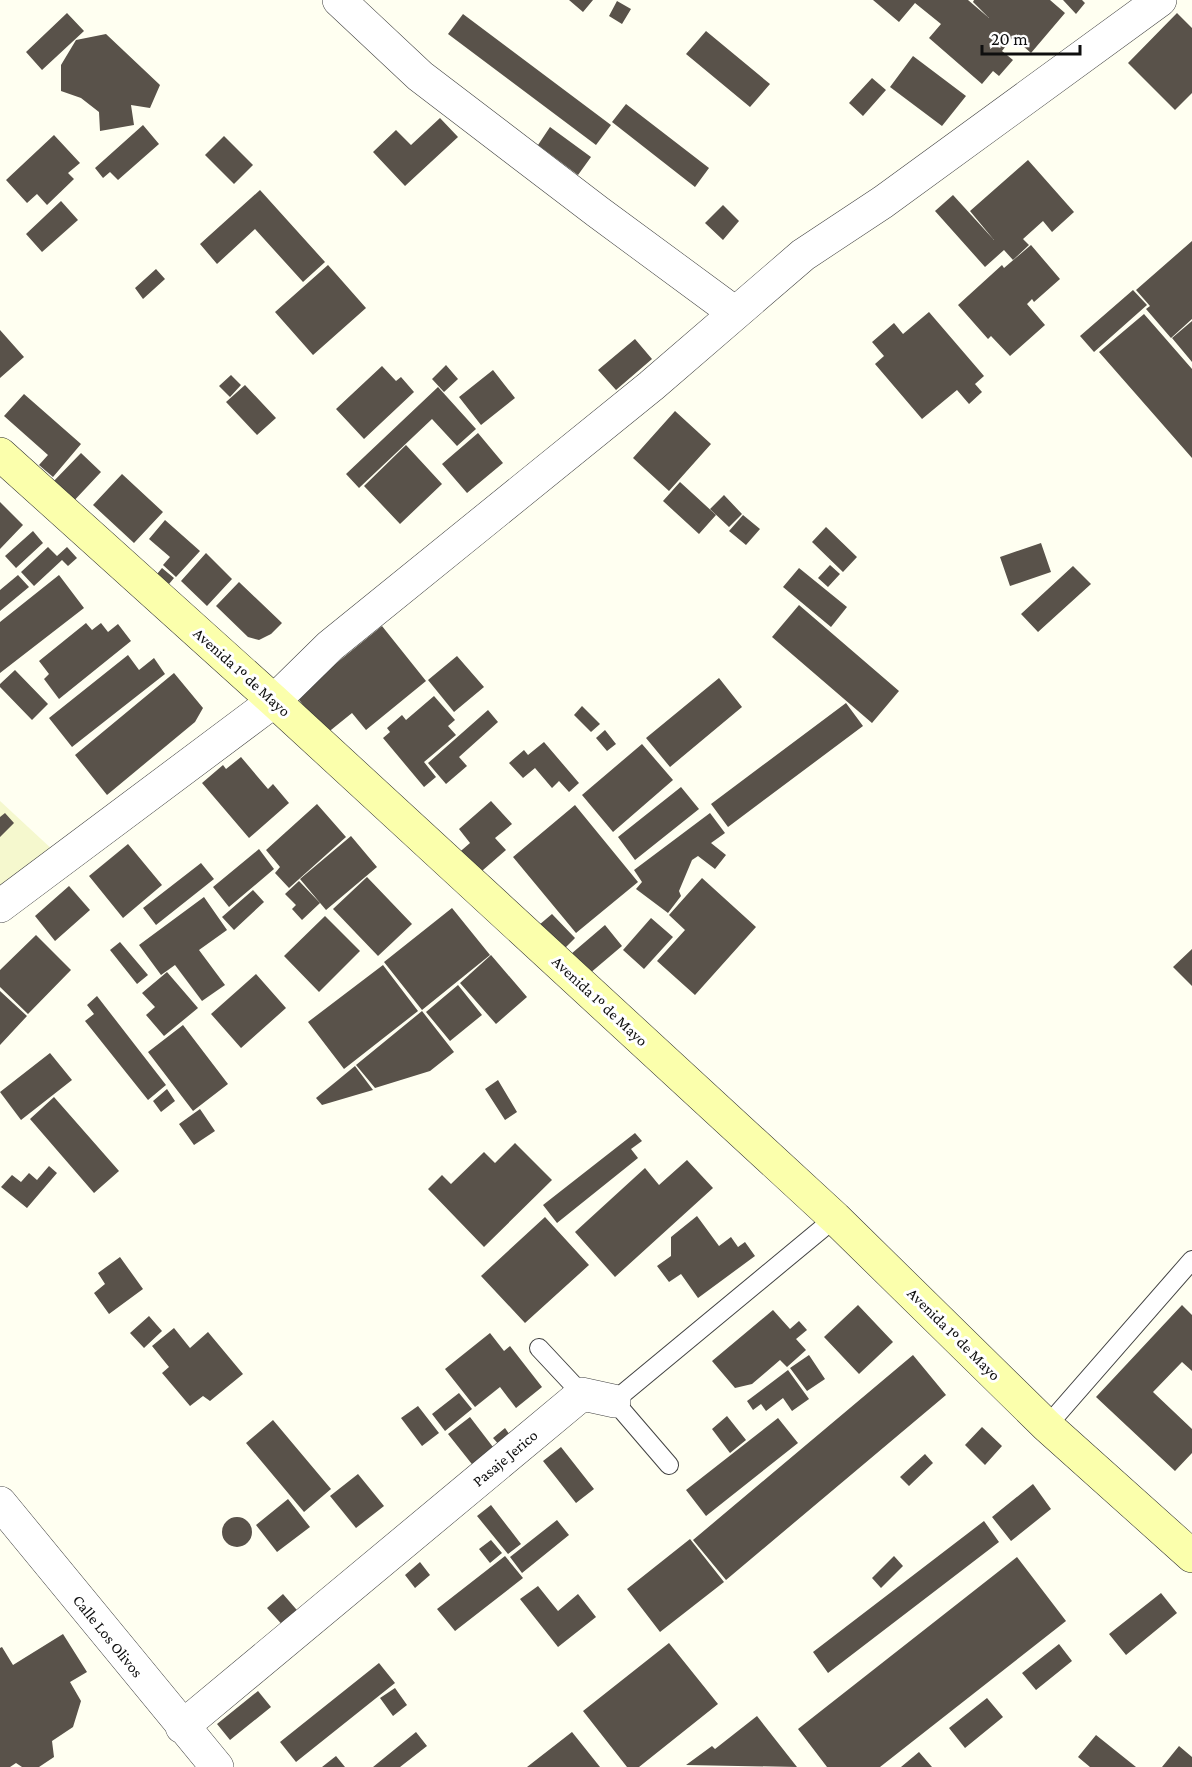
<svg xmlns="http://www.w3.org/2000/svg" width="1192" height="1767" font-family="'Crimson Pro',serif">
<rect width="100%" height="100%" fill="#fffff1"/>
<path fill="#f5f8ce" d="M0,801l55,51 -55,43z"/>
<path fill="#59524a" d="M569,0h24l-10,12z
M873,0h95l21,18 -16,-16 1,-2h76l15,13 -34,40 -18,-16 -11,14 11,9 -14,16 -6,-5 -11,13 -53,-46 12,-14 -26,-21 -16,19z
M1063,0h19l3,3 -9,11z
M617,1l14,8 -9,15 -13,-8z
M67,13l17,18 -42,39 -16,-18z
M1177,13l15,15v65l-17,17 -47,-47z
M463,14l148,111 -15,20 -148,-111z
M706,31l64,53 -20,23 -64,-53z
M106,34l54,51 -10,23 -19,-3 3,20 -34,6 -1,-19 -18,-14 -20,-7v-26l15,-25z
M913,56l53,40 -24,30 -52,-39z
M872,78l14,12 -23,26 -14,-13z
M626,104l83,64 -14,19 -83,-65z
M440,118l18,19 -53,49 -32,-34 23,-22 15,15z
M143,125l16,19 -41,36 -8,-8 -7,6 -8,-10z
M550,127l41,30 -13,18 -40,-30z
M54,135l26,28 -12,10 6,6 -27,26 -10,-11 -10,9 -21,-23z
M224,136l29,29 -19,19 -29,-29z
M1028,160l46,52 -22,20 -9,-11 -20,18 6,6 -16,15 -9,-10 -19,17 -50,-56 18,-16 41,45 -24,-29z
M260,190l65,72 -22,20 -48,-53 -38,35 -17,-20z
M61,201l17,19 -36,32 -16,-18z
M723,205l16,16 -16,19 -18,-17z
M1192,241v78l-21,19 -25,-29 4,-3 -14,-16z
M1031,245l29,34 -26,23 -2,-3 -5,5 18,21 -35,31 -19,-20 -3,3 -30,-34 44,-40 2,3z
M328,265l38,43 -53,47 -38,-43z
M156,269l9,10 -22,20 -8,-11z
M1133,290l14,15 -53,47 -14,-16z
M929,312l55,64 -9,8 7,8 -13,12 -12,-14 -35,29 -47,-55 9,-8 -12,-14 22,-19 9,11z
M1144,314l48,55v89l-93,-106z
M1192,321v41l-20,-24z
M0,330l24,27 -24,21z
M635,339l17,20 -36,31 -18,-20z
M446,365l12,14 -14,13 -12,-13z
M382,366l14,15 5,-4 13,15 -50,47 -28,-30z
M493,370l22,28 -34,27 -22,-28z
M231,375l10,10 -11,12 -11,-11z
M245,385l31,33 -19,17 -31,-33z
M438,387l38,42 -19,17 -25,-27 -73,69 -13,-14z
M24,394l57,50 -28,33 -14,-12 9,-10 -44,-39z
M675,411l36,33 -42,47 -36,-33z
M478,433l25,30 -36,30 -25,-29z
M406,445l36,39 -42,40 -36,-38z
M81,453l20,19 -31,33 -20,-20z
M122,474l41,38 -29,31 -41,-38z
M680,482l36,33 -17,19 -36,-33z
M724,495l18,19 -13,13 -19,-18z
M0,502l23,23 -23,24z
M743,515l17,14 -14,16 -17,-14z
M165,520l35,31 -24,26 -13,-12 7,-8 -21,-18z
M826,527l31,30 -14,15 -31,-30z
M33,531l10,12 -27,25 -11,-12z
M1041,543l10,29 -41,14 -10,-29z
M48,547l9,9 10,-9 10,11 -9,8 -6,-6 -28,26 -13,-14z
M206,553l26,26 -25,27 -26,-25z
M830,565l10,9 -12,13 -10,-9z
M1073,566l18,18 -53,48 -17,-18z
M162,568l12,10 -10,12 -12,-10z
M799,568l48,39 -16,20 -48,-40z
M18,575l11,12 -29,24v-21z
M59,575l25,33 -84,65v-51z
M239,582l43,41 -11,11 -12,6 -11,-3 -32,-31z
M799,605l100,86 -27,32 -100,-86z
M86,623l6,7 9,-7 7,9 10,-8 13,17 -72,58 -15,-20 5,-5 -10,-13z
M382,626l44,55 -60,49 -14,-17 -26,21 -30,-38z
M128,655l11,15 15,-12 11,16 -93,73 -23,-29z
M457,656l27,31 -30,25 -26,-32z
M15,670l33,34 -16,16 -32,-33v-3z
M174,673l29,35 -8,14 -88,73 -32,-40z
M719,678l23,29 -72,60 -24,-29z
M434,696l21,24 -7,6 8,9 -32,27 12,15 -12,10 -41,-49 7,-6 -3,-4 15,-13 4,5z
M846,703l17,23 -135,101 -17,-23z
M582,706l18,18 -9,8 -17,-17z
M488,710l10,12 -39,35 8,9 -21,18 -18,-21z
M605,730l11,14 -9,7 -11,-13z
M544,742l35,41 -10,9 -10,-11 -7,7 -17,-20 -12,10 -14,-15 15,-13 4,5z
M642,744l31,36 -60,52 -31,-37z
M241,757l27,32 5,-5 16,19 -40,35 -47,-55 21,-18 3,4z
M681,787l18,22 -64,51 -17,-23z
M491,801l21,23 -17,14 11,12 -31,27 -20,-21 15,-13 -11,-14z
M317,804l29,33 -57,51 -14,-15 5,-6 -14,-17z
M575,805l63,77 -62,51 -63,-76z
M5,813l9,10 -14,14v-20z
M710,813l15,20 -14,10 15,12 -11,14 -17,-13 -6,4 -13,31 2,5 -13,17 -32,-24 6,-7 -8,-12z
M351,836l26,31 -51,43 -26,-31z
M128,844l34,41 -39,33 -34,-42z
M259,849l15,20 -45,38 -16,-20z
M201,863l13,16 -58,46 -13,-17z
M367,877l45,47 -34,32 -45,-47z
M702,878l54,49 -61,68 -38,-34 28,-31 -16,-15z
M299,881l21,22 -18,17 -10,-11 4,-4 -11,-11z
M69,886l21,24 -35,31 -20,-25z
M253,890l11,12 -30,28 -12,-13z
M204,897l23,33 -28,20 26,35 -23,16 -27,-36 -14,10 -22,-30z
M452,908l38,47 -68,55 -38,-48z
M552,914l23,24 -12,12 -24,-25z
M325,916l35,35 -41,41 -35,-36z
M651,918l22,19 -29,32 -21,-19z
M605,925l17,21 -33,28 -18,-20z
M36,935l35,35 -43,44 -28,-27v-17z
M120,942l28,33 -11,9 -27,-34z
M1192,949v37l-19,-19z
M491,955l36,42 -31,27 -36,-41z
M383,965l35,46 -74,58 -36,-47z
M167,972l31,36 -34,28 -18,-21 9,-8 -13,-14z
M256,974l30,34 -45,40 -30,-34z
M458,985l24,30 -32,26 -24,-29z
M0,991l27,25 -27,29z
M97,996l69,89 -18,15 -63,-79 9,-7 -7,-9z
M422,1011l32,41 -24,19 -55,17 -19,-23z
M183,1025l45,59 -35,27 -45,-59z
M50,1053l22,27 -51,40 -21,-28z
M355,1066l18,24 -51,15 -6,-7z
M498,1080l19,32 -12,8 -20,-31z
M167,1089l8,12 -14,11 -8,-11z
M54,1097l65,74 -25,22 -64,-74z
M200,1109l15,22 -21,14 -15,-21z
M635,1133l7,8 -11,8 7,9 -81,65 -14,-18z
M515,1143l37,37 -68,67 -56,-58 14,-14 9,9 33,-32 11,11z
M687,1160l26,28 -98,89 -40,-45 70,-64 14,17z
M49,1166l8,7 -30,35 -26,-21 11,-12 9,7 8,-9 8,7z
M697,1216l22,30 12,-9 7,10 7,-5 10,14 -57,42 -17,-24 -12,8 -12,-16 14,-10v-19z
M545,1217l44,48 -64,58 -44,-47z
M120,1257l23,32 -34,25 -15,-21 11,-9 -7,-11z
M858,1305l35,37 -34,32 -35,-37z
M1182,1305l10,10v56l-10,-9 -29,30 39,37v24l-17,18 -79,-74z
M773,1310l17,19 9,-8 8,9 -11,9 10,11 -19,17 -7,-7 -28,24 -17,4 -23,-27z
M149,1316l13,15 -18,17 -14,-15z
M174,1328l16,20 18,-16 35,42 -33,27 -7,-5 -13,10 -28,-33 7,-6 -17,-21z
M490,1333l14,18 6,-5 32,41 -26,21 -16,-21 -25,20 -30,-38z
M809,1355l16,24 -18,12 -17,-23z
M913,1355l33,40 -220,185 -33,-40z
M788,1370l21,29 -17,12 -9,-13 -17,13 -5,-7 -8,6 -6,-9z
M459,1393l13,16 -27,22 -13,-17z
M418,1406l21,27 -17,13 -21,-28z
M727,1416l19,24 -16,13 -18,-24z
M470,1417l26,34 -21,17 -27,-34z
M778,1418l20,25 -92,73 -20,-26z
M273,1420l58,69 -27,23 -58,-69z
M982,1427l20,19 -17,19 -20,-20z
M505,1428l7,10 -11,9 -8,-9z
M561,1447l33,42 -18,14 -33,-42z
M925,1454l8,9 -24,23 -9,-9z
M358,1474l26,32 -28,22 -26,-32z
M1033,1484l18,25 -40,32 -19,-24z
M288,1499l22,28 -33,25 -21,-27z
M491,1505l30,39 -13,10 -31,-38z
M222 1532a15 15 0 1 1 30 0a15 15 0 1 1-30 0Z
M557,1520l12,15 -47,38 -12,-16z
M984,1521l15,21 -171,131 -15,-21z
M690,1539l34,43 -64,50 -33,-43z
M491,1540l11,13 -12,10 -11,-14z
M505,1556l18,22 -68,53 -18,-22z
M894,1556l9,10 -22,22 -9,-10z
M1017,1557l49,64 -186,146h-53l-29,-38z
M420,1562l10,13 -15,13 -10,-13z
M538,1586l20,25 20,-17 18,23 -38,30 -38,-48z
M1161,1593l16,20 -51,42 -17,-21z
M283,1594l19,22 -15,14 -20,-22z
M63,1634l24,38 -17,10 11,19 -8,26 -21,14 2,16 -15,10h-17l-6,-4 -6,4h-10v-119l2,-1 11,18z
M669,1643l49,61 -79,63h-12l-44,-56z
M1059,1644l13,17 -36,29 -14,-17z
M379,1663l16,20 -99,79 -16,-20z
M395,1688l12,17 -14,11 -13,-18z
M258,1691l13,16 -41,33 -13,-16z
M987,1698l16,19 -38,31 -16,-20z
M757,1716l40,51 -111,-2 26,-19 3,3z
M416,1732l11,14 -27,21h-27z
M572,1732l28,35h-73z
M1096,1735l40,32h-46l-12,-10z
M1179,1746l13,11v10h-30z
M919,1752l13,15h-31z
M336,1756l9,11h-23z"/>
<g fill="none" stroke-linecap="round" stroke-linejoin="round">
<g stroke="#424242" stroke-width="20">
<path id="lane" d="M539,1348l43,46
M1047,1426l145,-166
M669,1465l-55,-64 221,-183"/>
</g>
<g stroke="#424242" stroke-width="34">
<path id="street" d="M339,0l81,76 178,136 137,101
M0,906l274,-205 56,-55 321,-260 152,-131 80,-53 277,-202
M0,1503l217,264
M182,1727l400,-333 32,7"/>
</g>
<g stroke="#313131" stroke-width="34">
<path id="secondary" d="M0,454l274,247 561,517 212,208 145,130"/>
</g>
<use href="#lane" stroke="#fff" stroke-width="18"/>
<use href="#street" stroke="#fff" stroke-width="33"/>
<use href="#secondary" stroke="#fbffac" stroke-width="33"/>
</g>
<g text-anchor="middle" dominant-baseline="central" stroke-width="6" stroke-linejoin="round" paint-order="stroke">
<g font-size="16" fill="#0f0f0f" stroke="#fff">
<text transform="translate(242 672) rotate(42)">Avenida 1º de Mayo</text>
<text transform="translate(600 1001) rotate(43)">Avenida 1º de Mayo</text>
<text transform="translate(954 1334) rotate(45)">Avenida 1º de Mayo</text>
<text transform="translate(505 1458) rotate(-40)">Pasaje Jerico</text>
<text transform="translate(108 1636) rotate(51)">Calle Los Olivos</text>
</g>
</g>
<path d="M982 45v9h98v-9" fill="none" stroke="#0f0f0f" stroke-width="3"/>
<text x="991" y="45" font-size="18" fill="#0f0f0f" stroke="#ffffff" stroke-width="4.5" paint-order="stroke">20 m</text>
</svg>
